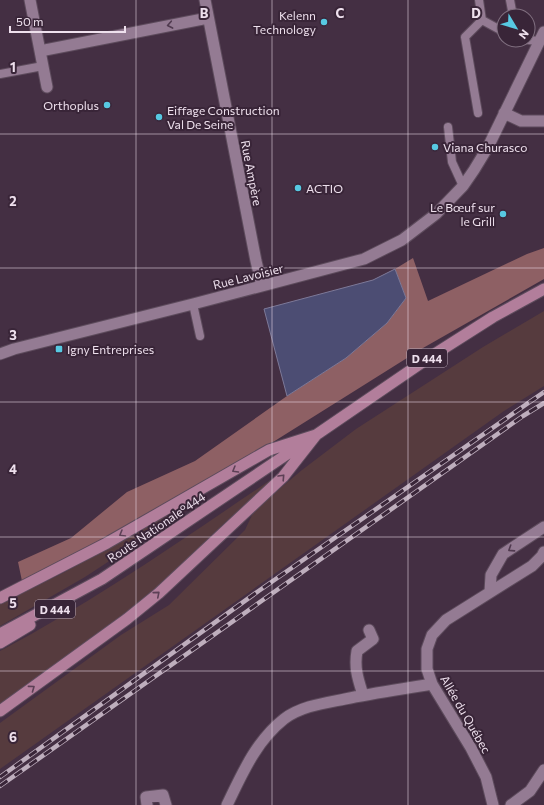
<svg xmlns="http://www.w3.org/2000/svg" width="544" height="805" font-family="Commissioner,sans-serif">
<rect width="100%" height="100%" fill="#442f43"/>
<path fill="#563b3e" d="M544,311v75l-40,25 -504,358v-46l121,-88 48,-30 76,-75 7,-15 12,-13 38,-32 54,-41 127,-82z
M278,475l-60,54 -55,54 -34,30 -129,93v-55c97,-51 187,-115 278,-176z
M195,498l3,5 -113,74 -85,49v-22l65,-32z"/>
<path fill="#8e6064" d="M544,248v31l-121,69 -180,113 -166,93 -55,27 -4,-19 53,-24 56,-46 68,-31 92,-65 59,-38 41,-35 19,-25 -11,-29 18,-11 15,43 99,-47z"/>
<path fill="#4c4d73" stroke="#7d7998" d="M395,269l11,29 -19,25 -41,35 -59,38 -23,-87 109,-29z"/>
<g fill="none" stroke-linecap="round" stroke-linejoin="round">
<g stroke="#5d4b5c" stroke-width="10">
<path id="service" d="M479,0l3,20
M510,0l3,16
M482,20l22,12
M528,40l11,1
M0,74l43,-8
M478,113l-13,-76 17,-17
M448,127l4,35 11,24
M193,304l7,32"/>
</g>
<g stroke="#5d4b5c" stroke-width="13">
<path id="minor" d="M30,0l10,51 168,-33
M205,0l51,261 6,25
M40,51l7,36
M504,113l17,8h23
M0,354l14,-5 179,-45 171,-45 38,-19 34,-26 27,-28 11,-16 14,-23 56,-115
M490,592l1,-17 12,-21 41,-27
M363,695c-5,-16 -9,-27 -6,-44l16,-12 -4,-9
M147,805l-1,-8 17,-2 3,10
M227,805c15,-31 29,-64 57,-86 17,-13 41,-16 61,-20 29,-6 58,-10 87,-15
M493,805l-7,-28 -15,-29 -39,-64 -5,-15v-20l5,-14 14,-15 86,-54 10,-10 2,-4
M511,805l19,-14 14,-21"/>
</g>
<g stroke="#5d4b5c" stroke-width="13">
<path id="primary" d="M0,598l107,-55 162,-93 47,-15 111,-76 66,-42 51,-28
M0,634l102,-55 203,-137
M0,643l30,-18
M0,711l127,-92 32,-26 124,-116 33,-42"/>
</g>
<use href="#service" stroke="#947b93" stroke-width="8"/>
<use href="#minor" stroke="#947b93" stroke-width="11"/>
<use href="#primary" stroke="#b27e9b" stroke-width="11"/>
<g stroke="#beaebd" stroke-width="4.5">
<path id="rail" d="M0,777l260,-187 284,-198
M0,786l523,-370 21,-13"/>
</g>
<use href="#rail" stroke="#392538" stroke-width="3" stroke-dasharray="9" stroke-linecap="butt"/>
</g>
<defs><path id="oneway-chevron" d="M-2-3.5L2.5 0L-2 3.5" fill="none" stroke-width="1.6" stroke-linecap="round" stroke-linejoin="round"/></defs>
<g stroke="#503a4f">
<use href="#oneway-chevron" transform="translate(170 25) rotate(169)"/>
<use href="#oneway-chevron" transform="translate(511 549) rotate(147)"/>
</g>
<g stroke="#5d4056">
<use href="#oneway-chevron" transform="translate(235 470) rotate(150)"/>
<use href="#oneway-chevron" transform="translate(282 477) rotate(-47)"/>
<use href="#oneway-chevron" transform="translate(122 534) rotate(150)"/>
<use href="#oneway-chevron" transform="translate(157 594) rotate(-41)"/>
<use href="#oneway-chevron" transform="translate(32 688) rotate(-36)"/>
</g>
<path fill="none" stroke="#eee0ed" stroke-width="1" stroke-opacity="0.55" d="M136,0v805M272,0v805M408,0v805M0,134h544M0,268h544M0,402h544M0,537h544M0,671h544"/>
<g fill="#57c9e2" stroke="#392538" stroke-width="1.5">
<circle cx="324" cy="22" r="4"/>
<circle cx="107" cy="105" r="4"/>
<circle cx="159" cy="117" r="4"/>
<circle cx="435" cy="147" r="4"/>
<circle cx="298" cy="188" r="4"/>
<circle cx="503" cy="214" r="4"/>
<rect x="55" y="345" width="8" height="8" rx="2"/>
</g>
<g text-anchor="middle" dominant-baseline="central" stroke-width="4" stroke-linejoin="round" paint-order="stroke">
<g fill="#392538" stroke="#b8a8b7" stroke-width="1">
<rect x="407" y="349" width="40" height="18" rx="3"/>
<rect x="35" y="600" width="40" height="18" rx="3"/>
</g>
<g font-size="11" font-weight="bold" fill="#eee0ed">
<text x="427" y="358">D 444</text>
<text x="55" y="609">D 444</text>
</g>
<g font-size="12" fill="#eee0ed" stroke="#392538" text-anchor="start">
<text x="316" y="15" text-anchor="end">Kelenn<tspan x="316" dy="14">Technology</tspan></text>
<text x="99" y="105" text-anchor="end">Orthoplus</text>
<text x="167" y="110">Eiffage Construction<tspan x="167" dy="14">Val De Seine</tspan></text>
<text x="443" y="147">Viana Churasco</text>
<text x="306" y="188">ACTIO</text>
<text x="495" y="207" text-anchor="end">Le Bœuf sur<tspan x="495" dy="14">le Grill</tspan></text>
<text x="67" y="349">Igny Entreprises</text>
</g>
<g font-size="12" fill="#eee0ed" stroke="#392538">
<text transform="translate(252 173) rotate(79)">Rue Ampère</text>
<text transform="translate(248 276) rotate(-14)">Rue Lavoisier</text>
<text transform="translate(156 527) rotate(-34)">Route Nationale°444</text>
<text transform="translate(466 714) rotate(60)">Allée du Québec</text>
</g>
</g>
<g font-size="13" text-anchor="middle" font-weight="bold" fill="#eee0ed" stroke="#392538" stroke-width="4" stroke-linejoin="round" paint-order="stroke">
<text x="204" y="18">B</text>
<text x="340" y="18">C</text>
<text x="476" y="18">D</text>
<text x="13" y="72">1</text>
<text x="13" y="206">2</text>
<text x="13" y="340">3</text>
<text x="13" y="474">4</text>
<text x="13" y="608">5</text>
<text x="13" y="742">6</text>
</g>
<g transform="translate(516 28) rotate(128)"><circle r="19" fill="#392538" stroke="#817080"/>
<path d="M0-3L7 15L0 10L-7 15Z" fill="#57c9e2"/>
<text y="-6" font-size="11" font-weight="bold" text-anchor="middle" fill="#eee0ed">N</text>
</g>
<path d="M10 26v6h115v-6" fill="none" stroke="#eee0ed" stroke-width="2"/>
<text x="16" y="26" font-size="12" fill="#eee0ed" stroke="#392538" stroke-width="3" paint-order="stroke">50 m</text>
</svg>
